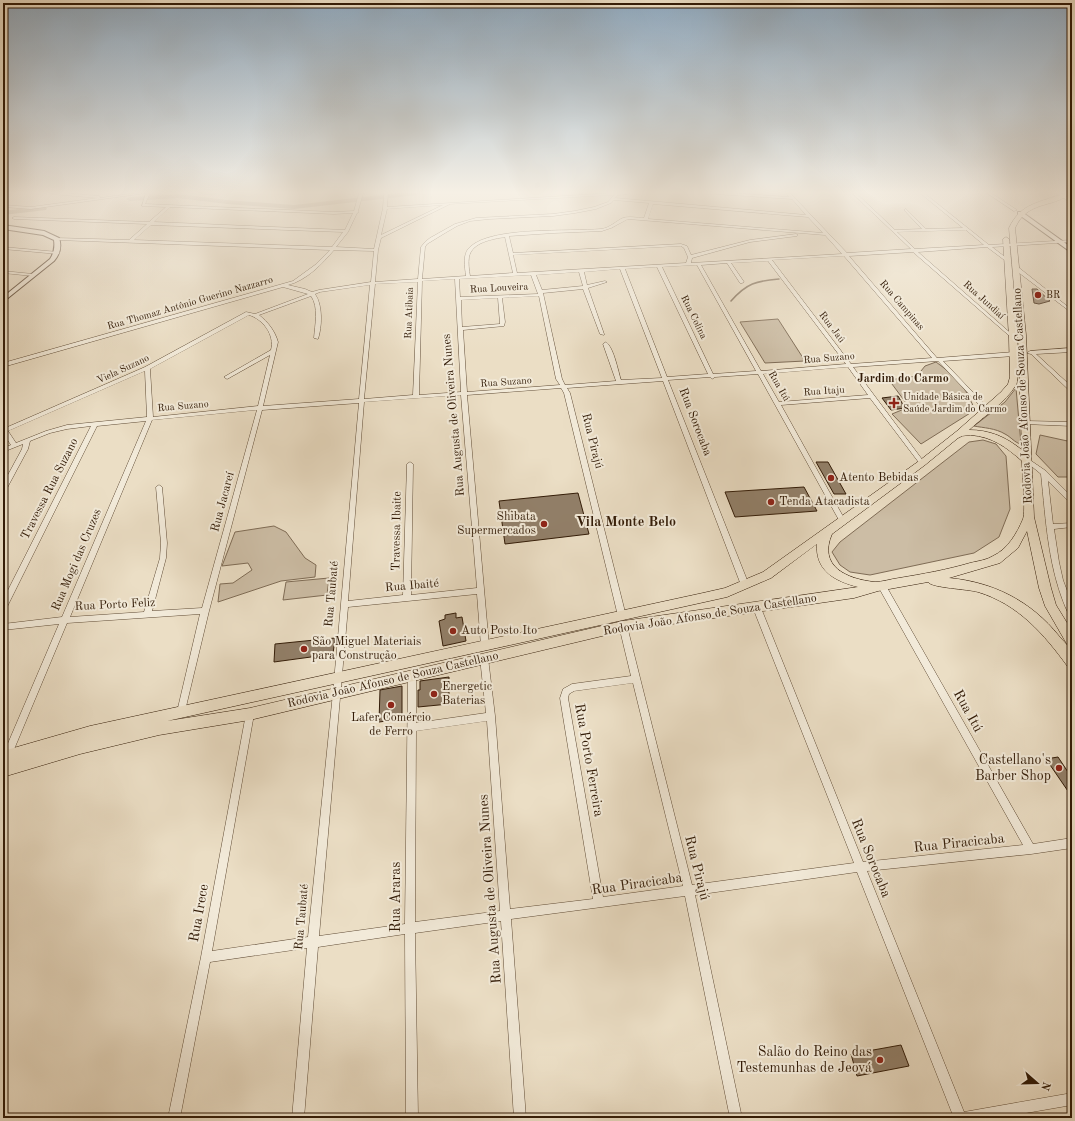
<svg xmlns="http://www.w3.org/2000/svg" width="1075" height="1121" font-family="'Old Standard TT',serif">
<rect width="100%" height="100%" fill="#ebdec5"/>
<filter id="stains"><feTurbulence type="fractalNoise" baseFrequency=".005" numOctaves="4"/><feColorMatrix values="0 0 0 0 .2 0 0 0 0 .09 0 0 0 0 .02 0 0 0 .5 -.17"/></filter>
<radialGradient id="worn" r=".72"><stop offset=".6" stop-color="#630" stop-opacity="0"/><stop offset="1" stop-color="#630" stop-opacity=".3"/></radialGradient>
<path fill="#ccbda5" stroke="#7f6c56" d="M778,319l27,42 -40,2 -25,-41z
M936,362c23,17 28,23 39,48l-54,34 -29,-30 17,-7 -20,-27 28,-4 8,-10z
M1016,388l5,56c-6,-1 -10,-7 -16,-10 -10,-6 -21,-6 -31,-8l31,-24z
M1040,435l32,7v35h-14l-22,-23z
M983,440l13,4 10,12 4,53 -11,28 -25,16 -104,22 -20,-3 -10,-7 -8,-13 8,-10 129,-100z
M274,526l12,6 19,26 11,7 -1,12 -34,4 -63,21 2,-18 13,-1 19,-13 -4,-7 -26,3 13,-34z
M329,578l-2,17 -44,5 3,-18z"/>
<g fill="none" stroke-linecap="round" stroke-linejoin="round">
<path stroke="#7b6852" stroke-width="1.5" d="M731,301c16,-18 25,-20 48,-22"/>
<path fill="#ac9c84" fill-rule="evenodd" d="M398,193h22l-4,2 -122,14 -67,-5 -49,-6 -48,3 -4,-2 4,-2 48,-3 49,6 67,5z
M43,206l4,2 -1,2 -43,5v-4z"/>
</g>
<path fill="#92806a" stroke="#321b07" d="M1032,289h5l13,12 -11,3 -5,-1z
M898,396l7,12 -14,2 -9,-12z
M816,462h12l18,32h-12z
M804,487l13,24 -82,6 -10,-25z
M578,493l11,41 -84,10 -6,-43z
M456,613v5l6,-1 4,24 -23,5 -4,-25 6,-2v-4z
M335,638l-2,16 -59,8 1,-18z
M449,677v27l-31,3v-17h2v-9z
M402,686v33l-23,3 1,-32z
M1058,757l14,21v19l-26,-38z
M901,1045l8,21 -52,10 -6,-22z"/>
<g fill="none" stroke-linecap="round" stroke-linejoin="round">
<g stroke="#604c36" stroke-width="1">
<path id="street" d="M3,193h4l-2,5 -2,1z
M50,193h13l36,3 1,2 37,-5h9l-115,16 -28,-2v-2l28,2 67,-9 -46,-4z
M146,193h4l-5,11 189,8 20,-1 5,-18h4l-5,18 1,1 -2,1 -9,19 -12,15 38,2 9,-41 1,-15h4l-1,14 225,-14h18l-2,1 -10,1 -3,3 191,17 -14,-16 -76,-5 -2,-1h16l59,4 -3,-4h4l57,60 64,-4 -59,-56h4l39,37 27,-1 -17,-18v-2h1l20,20 37,-1 -43,-35h4l65,52 83,-5v2l-80,5 17,13v2h-2l-20,-15 -69,5 97,85v2h-2l-100,-87 -64,4 88,102 77,-6 3,2 -3,2 -71,5 45,47v2h-4l-46,-49 -85,6 71,95 1,1 -1,1h-4l-50,-66 -89,7 64,115 -1,2h-4l-82,-148 -43,3 -3,2 -2,-2 -42,3 81,205 -1,2h-6l-1,-2 -78,-204 -96,7 3,5 56,223 -1,2 -3,1 -3,-1 -1,-2 -54,-223 -3,-5 -94,7 22,251 -1,2 -3,1 -3,-1 -1,-2 -4,-52 -129,13 -29,329 86,-12 3,-248 1,-3 3,-1 3,1 1,3v47l70,-10 -6,-55 1,-2 3,-1 3,1 1,2 7,58 15,193 83,-10 -33,-201 3,-9 9,-5 59,-8 -12,-50 1,-2 3,-1 3,1 1,2 65,259 162,-22 -101,-255 1,-2 3,-1 3,1 1,2 102,254 160,-17 -144,-257 -1,-2 1,-2h6l148,260 39,-6v10l-41,6 -164,17 97,241 108,-19v12l-75,13h-43l-97,-246 -162,23 47,223h-12l-45,-222 -174,23 15,199h-12l-13,-197 -86,12 3,185h-12l-1,-184 -87,13 -14,171h-12l15,-170 -97,14 -30,156h-12l33,-161 45,-243 1,-3 3,-1 3,1 1,3 -42,237 96,-14 25,-244 26,-290 -97,7 -53,201 -25,104 -3,1 -3,-1 -1,-3 23,-98 -133,9 -57,136 -3,1 -3,-1 -1,-4 56,-131 -56,6v-6l59,-7 84,-196 -49,5 -91,183 -3,1v-10l88,-174 -24,3 -17,4 -20,8 -2,8 -22,41 -3,2v-8l19,-35 1,-5 -20,8v-4l8,-3 -8,-12v-4l142,-62 101,-55 9,2 53,-20 -25,-7 -280,80v-4l290,-82 22,-16 15,-15 -273,-10 -2,-1 1,-1 73,2 18,-16 -133,-5 -2,-1 2,-1 135,5 17,-15 -24,-1zM614,195l-6,7 -14,5 -19,4 -22,3 -77,4 -21,6 -25,14 -5,4 -4,5 -3,32 -43,3 3,-32 3,-12 69,-34zM614,200l35,3 -5,15c-7,0 -14,-2 -21,0 -7,3 -13,10 -22,11 -31,3 -109,-3 -131,18 -8,7 -5,20 -4,29l-44,3 3,-32 2,-3 18,-11 12,-7 13,-5 19,-2 64,-3 22,-3 21,-4 15,-6zM653,204l155,13 15,16 -175,-14zM443,205l-62,30 6,-26zM170,207l164,7 19,-1 -8,17 -191,-8zM628,219l197,16 17,19 -151,9 1,-5 58,-16 47,-6 1,-1 -2,-1 -46,6 -59,15 -4,-9 -6,-2 -168,9 -4,-17 45,-3 48,-2 9,-3zM151,225l192,7 -11,15 -198,-7zM966,230l18,15 -69,4 -18,-17zM505,237l8,36 -43,3c-1,-6 -2,-13 -1,-19 3,-15 24,-18 36,-20zM681,246l3,2 4,9 -2,6 -169,10 -4,-18zM334,250l40,1 -3,31 -52,8 -7,2 -7,-3 -17,-4c19,-5 34,-21 46,-35zM844,256l88,102 -81,6 -79,-104zM768,261l78,103 -85,7 -60,-106 26,-2 13,20h2l2,-1 -13,-19zM697,265l59,106 -43,3 -51,-107zM657,267l51,107 -41,3 -42,-108zM620,269l42,109 -41,2c-3,-9 -7,-32 -15,-38l-3,2 13,37 -51,4 -3,-6 -19,-86 40,-4 17,45 4,1v-1l-16,-46 19,-6 -2,-1 -18,4 -3,-13zM579,272l4,14 -41,4 -6,-15zM531,275l7,19 -78,3 -1,-18zM455,279l6,113 -42,3 3,-114zM418,282l-5,113 -49,4 11,-115zM370,285l-11,114 -96,7 15,-64c-3,-11 -10,-20 -19,-27l52,-19c8,11 4,29 3,42l4,1c4,-12 5,-34 -3,-45l5,-2zM539,296l17,83 4,6 -93,7 -4,-62 41,-4 1,-4 -3,-24zM498,298l2,26 -38,3 -1,-27zM249,315c14,4 26,20 22,35l-47,27 3,2 2,-1 41,-23 -12,51 -105,11 -3,-48zM848,367l20,28 -89,7 -16,-28zM145,371l2,46 -80,8 -21,6 -30,12 -8,-12zM461,395l16,193 -66,7 2,-131 -3,-2 -3,2 -4,131 -55,6 16,-199zM257,410l-55,198 -50,3 14,-53 1,-15 -5,-56 -3,-2 -3,2 5,56 -1,15 -16,54 -74,5 82,-197zM633,683l50,203 -80,11 -35,-199 1,-4 5,-3zM487,721l13,190 -85,11 1,-191z
M202,193h14c-3,2 -11,2 -14,0z
M987,193h4l26,17 -3,1z
M1056,193h4l12,7v3z
M3,247l55,5 2,1 -2,1 -55,-5z
M1014,267h4l54,43v3l-58,-44z
M3,271l30,3 2,1 -2,1 -30,-3z
M1072,348v4l-36,2 36,33v5l-2,-1 -39,-37 -4,-1 3,-2z
M1026,421l46,1v4l-48,-2 -1,-1z
M1027,458l19,13 26,26v6h-2l-22,-22 5,43 19,-1v4l-18,2 5,33 4,18 9,24v12l-3,-1c-21,-44 -23,-94 -28,-141l-16,-13 -1,-1 1,-1z"/>
</g>
<g stroke="#321b07" stroke-width="2">
<path id="secondary" d="M1018,212h4l50,36v5l-54,-39z
M3,225l41,6 15,7c3,9 1,16 -5,23l-51,41v-5l47,-38c4,-6 5,-12 4,-19l-11,-5 -40,-6z"/>
</g>
<g stroke="#321b07" stroke-width="1">
<path id="primary" d="M1064,193h7c-20,16 -43,7 -56,35l11,107 8,182 17,71 5,17 16,26v16l-4,-1 -23,-40 -6,-18 -12,-57 -9,17 -18,15 -51,15c44,4 82,23 110,58 4,5 11,11 13,17 1,4 0,11 0,15l-4,-1c-24,-33 -50,-63 -90,-75 -10,-3 -46,-4 -50,-10l-50,9 -24,7 -231,33 -373,89 -91,15 -79,19 -77,23v-26l87,-25 613,-133 22,-5 38,-16 156,-111 38,-30 44,-39 7,-8 2,-7 -1,-39 -6,-99 3,-2 3,2c2,23 14,133 7,146 -11,18 -32,31 -47,45 21,0 37,7 53,20l-4,-115 -9,-107c12,-26 32,-25 55,-35zM971,435c22,2 35,12 51,26 0,10 4,50 1,58 -6,14 -15,30 -30,37 -6,4 -15,5 -23,7 -24,7 -47,11 -71,15 -8,1 -17,4 -24,4 -29,-3 -57,-16 -43,-48l93,-69 33,-27 4,-2zM817,544c-2,27 18,37 41,43l-235,34 -373,87 -83,13 560,-124 44,-19z"/>
</g>
<use href="#street" fill="#f2ead9" fill-rule="evenodd"/>
<use href="#secondary" fill="#f2ead9" fill-rule="evenodd"/>
<use href="#primary" fill="#ebdec5" fill-rule="evenodd"/>
</g>
<linearGradient id="sky" x2="0" y2="1"><stop stop-color="#90aac0"/><stop offset="0.55" stop-color="#f6f0e5"/><stop offset="1" stop-color="#f6f0e5" stop-opacity="0"/></linearGradient>
<rect width="1075" height="350" fill="url(#sky)"/>
<g fill="#8f2418" stroke="#f2ead9" stroke-width="1.5">
<circle cx="1038" cy="295" r="4"/>
<path d="M892 397h4v4h4v4h-4v4h-4v-4h-4v-4h4z"/>
<circle cx="831" cy="478" r="4"/>
<circle cx="771" cy="502" r="4"/>
<circle cx="544" cy="524" r="4"/>
<circle cx="453" cy="631" r="4"/>
<circle cx="304" cy="649" r="4"/>
<circle cx="434" cy="694" r="4"/>
<circle cx="391" cy="705" r="4"/>
<circle cx="1059" cy="768" r="4"/>
<circle cx="880" cy="1060" r="4"/>
</g>
<g text-anchor="middle" dominant-baseline="central" stroke-width="4" stroke-linejoin="round" paint-order="stroke">
<g font-size="10" fill="#321b07" stroke="#f2ead9">
<text transform="translate(499 288) rotate(-3)">Rua Louveira</text>
<text transform="translate(984 300) rotate(42)">Rua Jundiaí</text>
<text transform="translate(190 303) rotate(-16)">Rua Thomaz Antônio Guerino Nazzarro</text>
<text transform="translate(902 305) rotate(49)">Rua Campinas</text>
<text transform="translate(409 313) rotate(-88)">Rua Atibaia</text>
<text transform="translate(694 317) rotate(64)">Rua Colina</text>
<text transform="translate(832 327) rotate(53)">Rua Jaú</text>
<text transform="translate(829 358) rotate(-5)">Rua Suzano</text>
<text transform="translate(123 369) rotate(-25)">Viela Suzano</text>
<text transform="translate(506 382) rotate(-4)">Rua Suzano</text>
<text transform="translate(779 386) rotate(60)">Rua Itú</text>
<text transform="translate(824 391) rotate(-4)">Rua Itaju</text>
<text transform="translate(183 406) rotate(-5)">Rua Suzano</text>
</g>
<g font-size="10" fill="#321b07" stroke="#f2ead9" text-anchor="start">
<text x="1046" y="295">BR</text>
<text x="903" y="397">Unidade Básica de<tspan x="903" dy="12">Saúde Jardim do Carmo</tspan></text>
</g>
<g font-size="12" font-weight="bold" fill="#321b07" stroke="#f2ead9">
<text x="903" y="379">Jardim do Carmo</text>
</g>
<g font-size="12" fill="#321b07" stroke="#f2ead9">
<text transform="translate(1023 396) rotate(-93)">Rodovia João Afonso de Souza Castellano</text>
<text transform="translate(454 415) rotate(-95)">Rua Augusta de Oliveira Nunes</text>
<text transform="translate(695 422) rotate(69)">Rua Sorocaba</text>
<text transform="translate(592 441) rotate(76)">Rua Pirajú</text>
<text transform="translate(50 489) rotate(-63)">Travessa Rua Suzano</text>
<text transform="translate(223 502) rotate(-75)">Rua Jacareí</text>
<text transform="translate(397 531) rotate(-89)">Travessa Ibaite</text>
<text transform="translate(77 560) rotate(-67)">Rua Mogi das Cruzes</text>
<text transform="translate(412 586) rotate(-5)">Rua Ibaité</text>
<text transform="translate(332 594) rotate(-85)">Rua Taubaté</text>
<text transform="translate(115 605) rotate(-3)">Rua Porto Feliz</text>
<text transform="translate(710 615) rotate(-9)">Rodovia João Afonso de Souza Castellano</text>
<text transform="translate(393 680) rotate(-13)">Rodovia João Afonso de Souza Castellano</text>
<text transform="translate(302 917) rotate(-85)">Rua Taubaté</text>
</g>
<g font-size="12" fill="#321b07" stroke="#f2ead9" text-anchor="start">
<text x="839" y="478">Atento Bebidas</text>
<text x="779" y="502">Tenda Atacadista</text>
<text x="536" y="517" text-anchor="end">Shibata<tspan x="536" dy="14">Supermercados</tspan></text>
<text x="461" y="631">Auto Posto Ito</text>
<text x="312" y="642">São Miguel Materiais<tspan x="312" dy="14">para Construção</tspan></text>
<text x="442" y="687">Energetic<tspan x="442" dy="14">Baterias</tspan></text>
<text x="391" y="718" text-anchor="middle">Lafer Comércio<tspan x="391" dy="14">de Ferro</tspan></text>
</g>
<g font-size="14" font-weight="bold" fill="#321b07" stroke="#f2ead9">
<text x="626" y="522">Vila Monte Belo</text>
</g>
<g font-size="14" fill="#321b07" stroke="#f2ead9">
<text transform="translate(968 711) rotate(61)">Rua Itú</text>
<text transform="translate(589 760) rotate(80)">Rua Porto Ferreira</text>
<text transform="translate(959 843) rotate(-6)">Rua Piracicaba</text>
<text transform="translate(871 858) rotate(68)">Rua Sorocaba</text>
<text transform="translate(697 868) rotate(76)">Rua Pirajú</text>
<text transform="translate(637 884) rotate(-8)">Rua Piracicaba</text>
<text transform="translate(490 889) rotate(-94)">Rua Augusta de Oliveira Nunes</text>
<text transform="translate(396 897) rotate(-90)">Rua Araras</text>
<text transform="translate(199 913) rotate(-80)">Rua Irece</text>
</g>
<g font-size="14" fill="#321b07" stroke="#f2ead9" text-anchor="end">
<text x="1051" y="760">Castellano's<tspan x="1051" dy="16">Barber Shop</tspan></text>
<text x="872" y="1052">Salão do Reino das<tspan x="872" dy="16">Testemunhas de Jeová</tspan></text>
</g>
</g>
<rect width="1075" height="1121" fill="none" stroke="#ebdec5" stroke-width="16"/>
<rect x="4" y="4" width="1067" height="1113" fill="none" stroke="#321b07" stroke-width="2"/>
<rect x="8" y="8" width="1059" height="1105" fill="none" stroke="#321b07"/>
<g transform="translate(1037 1083) rotate(110)" stroke="#f2ead9" stroke-width="3" paint-order="stroke">
<path d="M0-3L7 15L0 10L-7 15Z" fill="#321b07"/>
<text y="-6" font-size="11" font-weight="bold" text-anchor="middle" fill="#321b07">N</text>
</g>
<rect width="100%" height="100%" filter="url(#stains)"/>
<rect width="100%" height="100%" fill="url(#worn)"/>
</svg>
